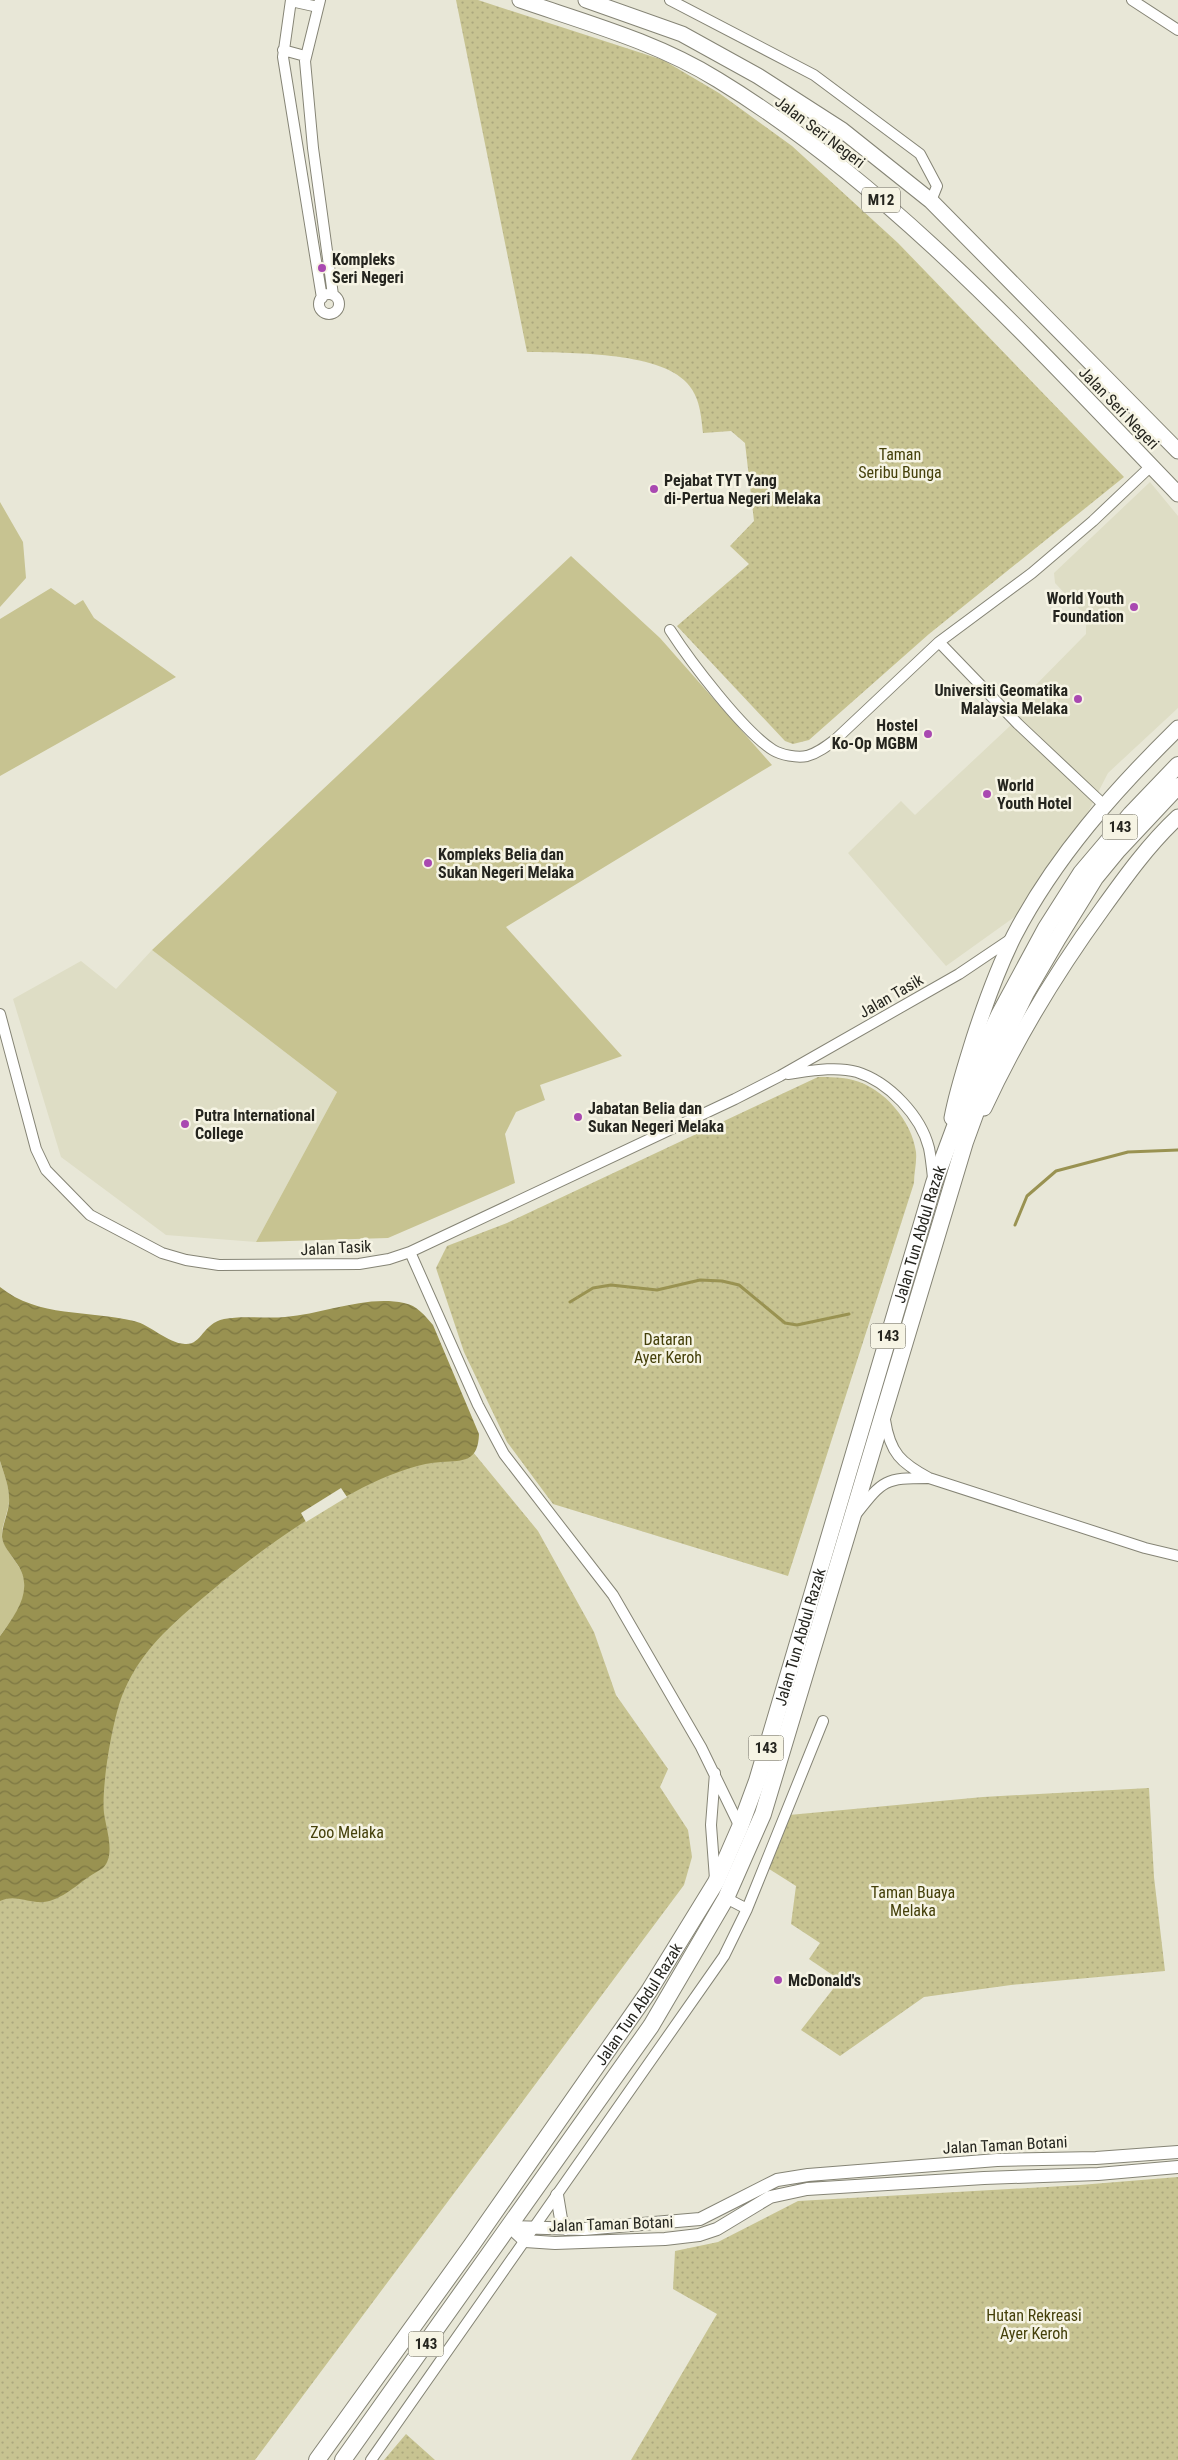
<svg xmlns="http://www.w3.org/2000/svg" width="1178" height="2460" font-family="'Roboto Condensed',sans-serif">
<defs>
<pattern id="park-dots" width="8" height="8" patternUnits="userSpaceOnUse" patternTransform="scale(1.25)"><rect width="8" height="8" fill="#c7c391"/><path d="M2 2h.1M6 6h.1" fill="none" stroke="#aba77d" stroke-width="1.8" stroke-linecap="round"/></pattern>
<pattern id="water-waves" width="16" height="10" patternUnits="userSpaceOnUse" patternTransform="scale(1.25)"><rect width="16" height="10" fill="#999251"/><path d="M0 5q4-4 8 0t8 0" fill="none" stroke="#7d7743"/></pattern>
</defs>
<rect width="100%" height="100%" fill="#e8e7d7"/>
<path fill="#deddc5" d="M1150,482l28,34v192l-70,65 -21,41 -67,99 -74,53 -98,-113 53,-52 14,14 111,-104 -5,-11 65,-66v-18l-31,-33 -1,-10z
M152,950l185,142 -81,150 -90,-7 -105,-78 -48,-158 68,-38 35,28z"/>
<path fill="#c7c391" d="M0,502l23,40 3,36 -26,29z
M571,556l89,82 112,127 -266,162 116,129 -82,29 5,15 -29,12 -11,22 10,49 -127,55 -132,4 81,-150 -185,-142z
M51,588l24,17 8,-5 11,18 82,59 -176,99v-157z
M0,1461c4,13 10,27 9,41 -1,11 -8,24 -7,35 2,10 10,19 15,27 19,27 -1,50 -17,72z"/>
<path fill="url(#park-dots)" d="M456,0h22l185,60 56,33 73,53 106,97 226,234 -195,157 -120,106 -16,4 -8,-3 -108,-115 72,-62 -19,-18 24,-25 -9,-78 -14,-12 -28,2c-2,-18 -3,-36 -16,-50 -29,-32 -120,-30 -160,-31z
M818,1077c11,0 24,0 35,3 31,8 59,41 63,72 1,10 -2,21 -2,31l-126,393 -235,-72 -46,-62 -43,-90 -28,-84 11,-22 60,-23z
M445,1418l93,113 56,101 22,63 52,74 -8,18 28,43 4,27 -8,28 -429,575h-255v-603l116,-279z
M1149,1788l5,89 11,94 -154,14 -87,12 -84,59 -39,-26 39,-50 -31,-21 11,-16 -29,-19 5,-38 -30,-19 23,-52 194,-18z
M1178,2177v283h-547l86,-146 -44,-25 2,-38 43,-9 80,-41 282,-16z
M406,2434l29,26h-51z"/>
<path fill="url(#water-waves)" d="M0,1287c38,31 89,23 134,34 17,4 33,22 51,23 17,1 17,-20 39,-25 19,-4 41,0 61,-2 39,-3 80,-22 119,-14 13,2 21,13 29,22l46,109c-1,27 -14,27 -38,28 -66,4 -175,83 -225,125 -37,31 -73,59 -92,104 -11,24 -23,96 -20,122 2,16 12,42 -1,55 -4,3 -9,5 -13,8 -16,11 -33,28 -53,26 -14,-1 -23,-7 -37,-1v-265c17,-24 36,-48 15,-75 -5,-8 -12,-15 -13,-24 0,-12 6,-23 7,-34 1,-15 -5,-29 -9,-42z"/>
<path fill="#e8e7d7" d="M341,1488l6,9 -41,25 -5,-9z"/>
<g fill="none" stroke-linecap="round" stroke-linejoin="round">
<path stroke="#999251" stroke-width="3" d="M1015,1225l12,-29 29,-25 72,-19 50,-2
M570,1302l23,-14 18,-3 46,5 43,-10 22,1 17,4 46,38 12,2 52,-11"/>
<g stroke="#858475" stroke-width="12">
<path id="minor" d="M291,0l-8,57 39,241
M320,0l-15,61 8,87 20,147
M670,0l144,75 106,79 17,32 -6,15
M1132,0l46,30
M291,1l27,6
M283,50l22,6
M319 304a10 10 0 1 1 20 0a10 10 0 1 1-20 0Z
M670,630c20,31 73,101 103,120 8,5 24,8 34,6 11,-3 20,-10 29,-17l103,-97 93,-69 61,-52 58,-55
M939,642l79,82 86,81
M0,1014l36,135 10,21 44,45 72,38 24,7 33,5 140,-1 30,-5 21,-7 325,-153 45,-23 179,-102 52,-35
M788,1074c22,-3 48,-8 69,-2 32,10 64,44 72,76 2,10 3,20 4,30
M410,1252l68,153 26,49 109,141 88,152 39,80
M885,1420c5,33 16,43 44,58l216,70 33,8
M857,1513c26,-33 28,-35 71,-35
M715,1773l-4,52 4,54
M726,1898l21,11
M371,2460l353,-504 23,-47 76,-188"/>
</g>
<g stroke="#858475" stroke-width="14">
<path id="tertiary" d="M557,2195l4,24 5,10
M510,2227l15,14 30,2 110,-4 34,-4 18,-6 53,-32 37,-8 177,-11 114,-4 80,-7
M510,2227l74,2 116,-10 77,-39 31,-5 189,-15 99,-2 82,-6"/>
</g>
<g stroke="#858475" stroke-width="17">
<path id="primary" d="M520,0c67,23 137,42 198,80 174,106 319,268 460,414
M586,0l96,34 76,42 84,54 89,71 247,250
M984,1108c33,-71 73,-137 119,-200 23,-32 46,-64 75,-91
M952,1118c5,-27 14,-54 22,-80 11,-34 24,-70 40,-102 41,-79 101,-146 164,-208"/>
</g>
<g stroke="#858475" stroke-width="18">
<g id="trunk">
<path id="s1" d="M317,2460l154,-214 178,-255 67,-109 24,-55 17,-46 177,-598 52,-140 13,-28 47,-87 35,-55 50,-59 47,-49"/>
<path d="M343,2460l308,-434 75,-128 37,-84 202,-672 35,-96 26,-53 32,-55 37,-60 23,-28 60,-64"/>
</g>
</g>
<use href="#minor" stroke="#fff" stroke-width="10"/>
<use href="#tertiary" stroke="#fff" stroke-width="12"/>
<use href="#primary" stroke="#fff" stroke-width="15"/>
<use href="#trunk" stroke="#fff" stroke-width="16"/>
</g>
<g fill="#a949b1" stroke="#f6f4e4" stroke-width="2">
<circle cx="322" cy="268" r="5"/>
<circle cx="654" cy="489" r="5"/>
<circle cx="1134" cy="607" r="5"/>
<circle cx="1078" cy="699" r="5"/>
<circle cx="928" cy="734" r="5"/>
<circle cx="987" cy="794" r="5"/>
<circle cx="428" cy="863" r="5"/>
<circle cx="578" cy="1117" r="5"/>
<circle cx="185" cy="1124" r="5"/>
<circle cx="778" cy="1980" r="5"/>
</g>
<g text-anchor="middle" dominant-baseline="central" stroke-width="5" stroke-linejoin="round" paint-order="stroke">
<g fill="#f6f4e4" stroke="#64635a" stroke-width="1">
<rect x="862" y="187.5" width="38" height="25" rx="4"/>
<rect x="1102.5" y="814.5" width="35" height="25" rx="4"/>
<rect x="870.5" y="1323.5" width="35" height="25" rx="4"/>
<rect x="748.5" y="1735.5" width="35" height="25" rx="4"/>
<rect x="408.5" y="2331.5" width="35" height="25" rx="4"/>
</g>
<g font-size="15" font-weight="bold" fill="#25251f">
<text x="881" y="200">M12</text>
<text x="1120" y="827">143</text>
<text x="888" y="1336">143</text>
<text x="766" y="1748">143</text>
<text x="426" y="2344">143</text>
</g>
<g font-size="16" fill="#25251f" stroke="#f6f4e4">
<text transform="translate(820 132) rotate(37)">Jalan Seri Negeri</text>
<text transform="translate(1119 408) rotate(46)">Jalan Seri Negeri</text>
<text transform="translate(891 996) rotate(-30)">Jalan Tasik</text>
<text stroke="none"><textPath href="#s1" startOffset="1382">Jalan Tun Abdul Razak</textPath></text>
<text transform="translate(336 1248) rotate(-3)">Jalan Tasik</text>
<text stroke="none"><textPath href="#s1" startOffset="962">Jalan Tun Abdul Razak</textPath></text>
<text stroke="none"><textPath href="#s1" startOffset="558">Jalan Tun Abdul Razak</textPath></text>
<text transform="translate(1005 2145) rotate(-3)">Jalan Taman Botani</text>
<text transform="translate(611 2224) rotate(-2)">Jalan Taman Botani</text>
</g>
<g font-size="16" font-weight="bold" fill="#25251f" stroke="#f6f4e4" text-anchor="start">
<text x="332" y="259">Kompleks<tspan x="332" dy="18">Seri Negeri</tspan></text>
<text x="664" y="480">Pejabat TYT Yang<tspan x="664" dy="18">di-Pertua Negeri Melaka</tspan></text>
<text x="1124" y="598" text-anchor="end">World Youth<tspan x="1124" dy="18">Foundation</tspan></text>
<text x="1068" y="690" text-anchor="end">Universiti Geomatika<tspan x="1068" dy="18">Malaysia Melaka</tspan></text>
<text x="918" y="725" text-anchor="end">Hostel<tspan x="918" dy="18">Ko-Op MGBM</tspan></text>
<text x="997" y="785">World<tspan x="997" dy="18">Youth Hotel</tspan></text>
<text x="438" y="854">Kompleks Belia dan<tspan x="438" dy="18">Sukan Negeri Melaka</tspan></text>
<text x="588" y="1108">Jabatan Belia dan<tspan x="588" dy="18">Sukan Negeri Melaka</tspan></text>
<text x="195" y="1115">Putra International<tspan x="195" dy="18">College</tspan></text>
<text x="788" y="1980">McDonald's</text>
</g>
<g font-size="16" fill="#45400a" stroke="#f6f4e4">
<text x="900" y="454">Taman<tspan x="900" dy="18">Seribu Bunga</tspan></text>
<text x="668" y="1339">Dataran<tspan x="668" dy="18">Ayer Keroh</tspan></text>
<text x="347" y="1832">Zoo Melaka</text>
<text x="913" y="1892">Taman Buaya<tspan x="913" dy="18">Melaka</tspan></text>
<text x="1034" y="2315">Hutan Rekreasi<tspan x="1034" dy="18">Ayer Keroh</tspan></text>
</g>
</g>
</svg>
